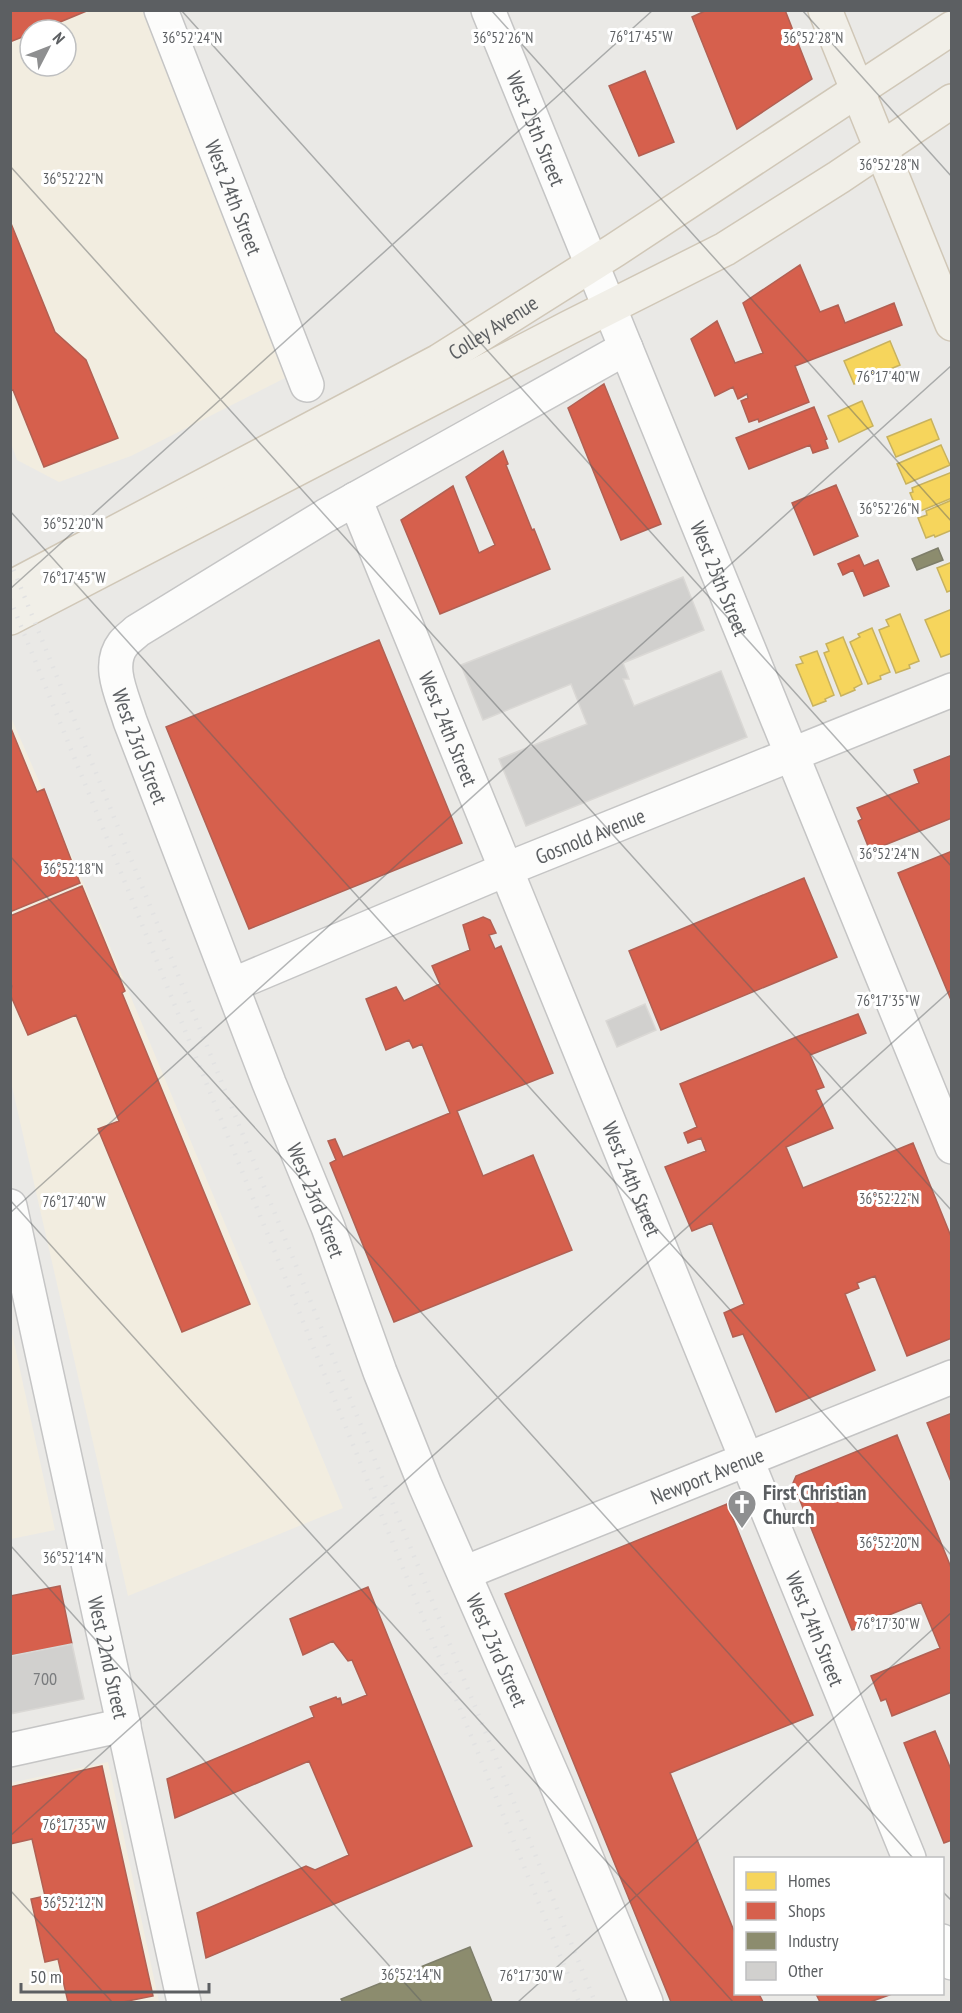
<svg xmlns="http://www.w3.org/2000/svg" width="962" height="2013" font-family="'PT Sans Narrow',sans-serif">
<rect width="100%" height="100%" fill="#eae9e6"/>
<path fill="#f2ede0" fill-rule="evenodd" d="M11,11h141l135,366 -156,79 -72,26 -42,-22 -6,-17zM30,30h36v36h-36z
M10,715l74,169 259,624 -215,88 -117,-514z
M10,1324l45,206 -44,9h-1z
M108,1762l51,240h-148l-1,-219z"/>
<path fill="#f6d55c" stroke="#c8b25e" stroke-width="1.5" d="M890,341l10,24 -46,19 -10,-23z
M862,401l11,25 -34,16 -11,-26z
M931,419l8,20 -43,18 -9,-20z
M941,445l9,20 -44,19 -9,-20z
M952,472v26l-34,14 -8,-19 3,-1 -1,-4z
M952,500v30l-17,7 -1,-2 -8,3 -8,-20 9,-3 -1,-4z
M952,562v28l-5,2 -10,-24z
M952,609v44l-11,4 -16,-37z
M900,614l19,47 -10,4 1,3 -14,5 -17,-43 10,-4 -3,-6z
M872,628l18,44 -10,4 1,3 -13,5 -18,-42 10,-5 -2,-3z
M843,637l19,47 -8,4 1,2 -14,6 -17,-43 5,-2 -3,-7z
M817,651l17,44 -9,4 1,2 -13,5 -17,-41 7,-2 -3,-6z"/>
<path fill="#d6604d" stroke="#b16053" stroke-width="1.5" d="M10,10h79l-48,20h-11v4l-20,8z
M707,10h78l27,69 -75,50 -45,-112z
M645,71l29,71 -35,14 -30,-70z
M10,221l45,111 31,28 32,78 -74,29 -31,-77 -3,1z
M800,265l20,47 18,-7 7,18 49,-20 8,22 -107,41 14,36 -50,20 -1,-3 -9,3 -8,-21 7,-3 -1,-4 -9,5 -5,-12 -18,9 -24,-57 26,-18 18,42 28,-10 -20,-50z
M604,384l57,140 -40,16 -53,-132z
M814,407l13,32 -2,1 3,8 -15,5 -3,-8 -61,24 -13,-31z
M503,451l5,13 -2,1 26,65 2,-1 16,40 -110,45 -39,-94 52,-34 26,67 16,-8 -29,-68z
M836,485l22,51 -44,19 -22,-52z
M859,555l5,11 14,-6 11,26 -25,10 -11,-26 -10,5 -5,-11z
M379,640l83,203 -213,86 -83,-202z
M10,726l27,66 7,-3 36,94 -70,29z
M952,755v63l-82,33 -12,-30 4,-2 -5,-11 62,-25 -5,-13z
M952,851v148l-1,1 -53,-127z
M804,878l33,79 -176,73 -32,-79z
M82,886l43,105 -3,2 128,311 -68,28 -84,-203 21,-8 -43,-106 -48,20 -18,-41 2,-8 -2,-4v-66z
M483,917l7,3 6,13 -7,2 6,14 6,-3 52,127 -96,38 26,65 50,-21 39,95 -178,72 -64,-159 6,-3 -8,-19 7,-2 8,18 107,-44 -28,-69 -9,4 -4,-8 -23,10 -20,-51 30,-12 8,14 36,-17 -8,-18 38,-16 -7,-25z
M858,1014l8,19 -56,22 14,32 -8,3 17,38 -47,19 17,41 110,-45 39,96v99l-45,18 -32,-80 -18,7 2,5 -14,6 30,76 -99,42 -33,-78 -10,3 -9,-24 20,-9 -32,-81 -20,8 -27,-64 41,-16 -5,-13 -13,5 -4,-10 13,-6 -17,-43 119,-48z
M952,1413v71l-25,-61z
M897,1435l55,135v122l-60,24 -6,-17 -5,2 -10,-25 69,-28 -19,-46 -69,28 -59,-147 3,-7z
M727,1504l86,211 -143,58 66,163v58h23l4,8h-92l-166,-408z
M60,1586l12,58 -62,12v-60z
M368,1587l104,259 -266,112 -9,-45 109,-47 9,4 34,-15 -40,-94 -134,57 -8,-39 147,-62 -4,-10 26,-10 1,2 3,-1 2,7 25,-10 -15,-35 -4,1 -15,-20 -30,14 -13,-36z
M935,1731l17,41v68l-8,3 -40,-100z
M102,1766l51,230 -30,6h-55l-10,-43 -13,3 -14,-63 14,-3 -13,-57 -22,5v-57z
M816,1994h76l-22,8h-50z"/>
<path fill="#8c8c6e" stroke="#7e7e6a" stroke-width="1.5" d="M938,548l5,12 -26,10 -5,-11z
M470,1947l22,55h-149l-2,-3z"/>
<path fill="#d1d0ce" stroke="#dad8d5" stroke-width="1.5" d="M683,577l21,53 -81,33 6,16h-6l11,27 87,-35 26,66 -221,89 -27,-67 88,-35 -16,-40 -88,36 -22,-55z
M645,1004l11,26 -39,17 -11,-26z
M72,1644l12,55 -74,15v-58z"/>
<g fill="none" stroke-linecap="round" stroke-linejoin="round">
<g stroke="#c5c5c5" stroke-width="36">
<g id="minor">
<path id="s1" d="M161,10l146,375"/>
<path id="s2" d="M488,10l464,1137"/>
<path id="s3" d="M626,348l-301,168 -188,115c-4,4 -10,8 -14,13 -17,22 0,53 7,77l139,362 59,144 52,145 45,113 132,301 89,216"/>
<path id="s4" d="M355,499l554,1359"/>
<path id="s5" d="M232,985l275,-116 445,-179"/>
<path id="s6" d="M10,1206l174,796"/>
<path id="s7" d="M464,1573l488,-196"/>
<path d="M10,1750l114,-25"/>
<path d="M942,1941l10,22"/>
</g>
</g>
<g stroke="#d0c7b7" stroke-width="36">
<g id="major">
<path d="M825,10l127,314"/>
<path id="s8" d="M10,588l429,-227 176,-111 337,-222"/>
<path d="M10,618l558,-290 157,-79 114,-72 113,-76"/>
</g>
</g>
<use href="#minor" stroke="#fcfcfb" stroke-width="33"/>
<use href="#major" stroke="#f1efe8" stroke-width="33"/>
<path stroke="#e2e2e2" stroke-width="4.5" stroke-dasharray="1.5 8" stroke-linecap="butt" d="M10,561l585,1441
M10,599l569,1403"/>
</g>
<path fill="none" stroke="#5c5f62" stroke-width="1.5" stroke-opacity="0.45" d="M181,10l771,857M491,10l461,512M802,10l150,167M10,166l942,1045M10,511l942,1045M10,589l643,-579M10,856l903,1002M10,1200l723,802M10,1213l942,-848M10,1545l412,457M10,1836l942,-847M10,1890l102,112M942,1891l10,10M518,2002l434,-390"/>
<defs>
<g id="church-pin" transform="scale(1.5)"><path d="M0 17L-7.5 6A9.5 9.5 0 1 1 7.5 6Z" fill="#8e8f90" stroke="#fff"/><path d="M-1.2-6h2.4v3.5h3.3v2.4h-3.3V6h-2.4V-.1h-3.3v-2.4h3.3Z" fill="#fff"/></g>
</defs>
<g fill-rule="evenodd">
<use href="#church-pin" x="742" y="1504"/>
</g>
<g text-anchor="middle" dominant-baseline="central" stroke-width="6" stroke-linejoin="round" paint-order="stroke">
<g font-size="18" fill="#7a7c7e">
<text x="45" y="1678">700</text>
</g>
<g font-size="21" fill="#5c5f62" stroke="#fff">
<text stroke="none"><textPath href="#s2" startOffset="128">West 25th Street</textPath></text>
<text stroke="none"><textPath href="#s1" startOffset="201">West 24th Street</textPath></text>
<text stroke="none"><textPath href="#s8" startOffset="549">Colley Avenue</textPath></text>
<text stroke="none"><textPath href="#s2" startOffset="614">West 25th Street</textPath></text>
<text stroke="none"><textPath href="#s4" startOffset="248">West 24th Street</textPath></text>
<text stroke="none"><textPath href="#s3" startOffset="692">West 23rd Street</textPath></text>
<text stroke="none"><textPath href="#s5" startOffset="388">Gosnold Avenue</textPath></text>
<text stroke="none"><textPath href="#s4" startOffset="734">West 24th Street</textPath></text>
<text stroke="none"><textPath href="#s3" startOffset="1179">West 23rd Street</textPath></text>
<text stroke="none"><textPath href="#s7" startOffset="262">Newport Avenue</textPath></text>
<text stroke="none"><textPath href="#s4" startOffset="1220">West 24th Street</textPath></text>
<text stroke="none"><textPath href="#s3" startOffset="1664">West 23rd Street</textPath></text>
<text stroke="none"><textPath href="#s6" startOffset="462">West 22nd Street</textPath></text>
</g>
<g font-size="21" font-weight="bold" fill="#5c5f62" stroke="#fff" text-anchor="start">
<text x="763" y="1492">First Christian<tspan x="763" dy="24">Church</tspan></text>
</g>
</g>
<g font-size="15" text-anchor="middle" fill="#5c5f62" stroke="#fff" stroke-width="6" stroke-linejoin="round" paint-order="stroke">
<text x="641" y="42">76°17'45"W</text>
<text x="192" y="43">36°52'24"N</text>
<text x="503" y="43">36°52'26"N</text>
<text x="813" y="43">36°52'28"N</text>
<text x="889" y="170">36°52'28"N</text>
<text x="73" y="184">36°52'22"N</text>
<text x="888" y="382">76°17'40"W</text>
<text x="889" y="514">36°52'26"N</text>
<text x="73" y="529">36°52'20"N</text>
<text x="74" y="583">76°17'45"W</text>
<text x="889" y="859">36°52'24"N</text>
<text x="73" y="874">36°52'18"N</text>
<text x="888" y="1006">76°17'35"W</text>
<text x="889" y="1204">36°52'22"N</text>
<text x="74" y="1207">76°17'40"W</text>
<text x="889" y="1548">36°52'20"N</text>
<text x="73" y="1563">36°52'14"N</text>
<text x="888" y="1629">76°17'30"W</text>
<text x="74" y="1830">76°17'35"W</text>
<text x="73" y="1908">36°52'12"N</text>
<text x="411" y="1980">36°52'14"N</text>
<text x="531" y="1981">76°17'30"W</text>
</g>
<rect width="962" height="2013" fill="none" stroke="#5c5f62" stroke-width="24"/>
<rect x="734" y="1857" width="210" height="138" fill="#ffffff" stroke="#bebfc0" stroke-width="1.5"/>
<rect x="746" y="1872" width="30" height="18" fill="#f6d55c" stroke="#bebfc0" stroke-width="1.5"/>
<text x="788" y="1887" font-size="18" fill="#5c5f62">Homes</text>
<rect x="746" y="1902" width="30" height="18" fill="#d6604d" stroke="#bebfc0" stroke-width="1.5"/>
<text x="788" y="1917" font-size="18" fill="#5c5f62">Shops</text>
<rect x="746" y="1932" width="30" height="18" fill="#8c8c6e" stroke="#bebfc0" stroke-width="1.5"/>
<text x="788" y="1947" font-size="18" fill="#5c5f62">Industry</text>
<rect x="746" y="1962" width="30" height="18" fill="#d1d0ce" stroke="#bebfc0" stroke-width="1.5"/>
<text x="788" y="1977" font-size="18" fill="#5c5f62">Other</text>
<g transform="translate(48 48) rotate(48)"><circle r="28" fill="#ffffff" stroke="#bebfc0" stroke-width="1.5"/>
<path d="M0-4.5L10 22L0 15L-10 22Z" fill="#8e8f90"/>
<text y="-9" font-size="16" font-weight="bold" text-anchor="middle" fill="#5c5f62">N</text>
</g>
<path d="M21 1983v9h188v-9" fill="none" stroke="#5c5f62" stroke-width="3"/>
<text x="30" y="1983" font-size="18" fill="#5c5f62" stroke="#ffffff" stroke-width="4.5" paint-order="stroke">50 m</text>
</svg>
